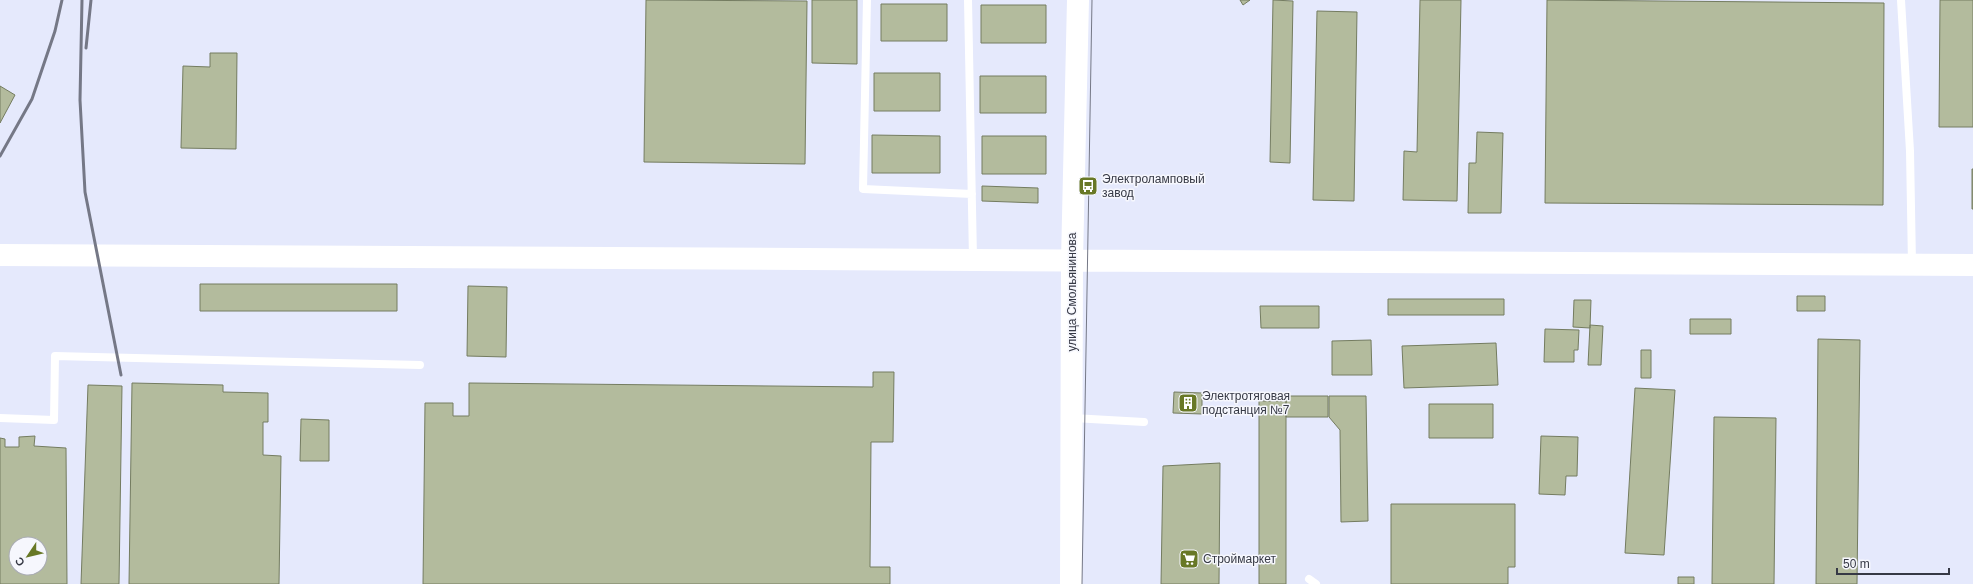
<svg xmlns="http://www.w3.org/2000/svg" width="1973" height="584" font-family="Helvetica,sans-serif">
<rect width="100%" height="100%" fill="#e5e9fc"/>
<path fill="#b3bb9d" stroke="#747c60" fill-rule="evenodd" d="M646,0l161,1 -2,163 -161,-2z
M812,0h45v64l-45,-1z
M1240,0h10l-7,5z
M1273,0l20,1 -3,162 -20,-1z
M1420,0h41l-4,201 -54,-1 1,-49 13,1z
M1547,0l337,3 -1,202 -338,-2z
M1940,0h33v127h-34z
M881,4h66v37h-66z
M981,5h65v38h-65z
M1317,11l40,1 -3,189 -41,-1z
M210,53h27l-1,96 -55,-1 2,-82 27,1z
M874,73h66v38h-66z
M980,76h66v37h-66z
M0,86l15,9 -15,28z
M1477,132l26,1 -2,80h-33l1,-50h7z
M872,135l68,1v37h-68z
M982,136h64v38h-64z
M1972,169h1v40h-1z
M982,186l56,2v15l-56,-2z
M200,284h197v27h-197z
M468,286l39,1 -1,70 -39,-1z
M1797,296h28v15h-28z
M1388,299h116v16h-116z
M1574,300h17l-1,28 -17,-1z
M1260,306h59v22h-58z
M1690,319h41v15h-41z
M1590,325l13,1 -2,39h-13z
M1545,329l34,1 -1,20h-4v12h-30z
M1818,339l42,1 -3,244h-41z
M1371,340l1,35h-40v-34z
M1496,343l2,42 -94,3 -2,-42z
M1641,350h10v28h-10z
M873,372h21l-1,70h-22l-1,125h20v17h-467l2,-181h28v13h16v-33l404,4z
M132,383l91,2v7l45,1v29h-5v33l18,1 -2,128h-150z
M88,385l34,1 -3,198h-38z
M1635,388l40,2 -11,165 -39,-2z
M1174,392l28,1v21l-29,-1z
M1286,396h42v21h-42z
M1329,396h37l2,125 -27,1 -1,-92 -11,-13z
M1259,401h27v183h-27z
M1429,404h64v34h-64z
M1714,417l62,1 -2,166h-62z
M301,419l28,1v41h-29z
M35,436l-1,10 32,2 1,136h-67v-146l5,1v8h14v-10zM16,544h24v24h-24z
M1541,436l37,1 -1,39h-11l-1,19 -26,-1z
M1220,463l-1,121h-58l2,-118z
M1391,504h124v63h-7v17h-117z
M1678,577h16v7h-16z"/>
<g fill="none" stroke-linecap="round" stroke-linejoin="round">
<path stroke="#fff" stroke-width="8" d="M867,0l-4,189 109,5
M968,0l5,259
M1901,0l9,151 2,113
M0,418l54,2 1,-64 365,9
M1073,418l71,4
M1309,579l7,5"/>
<path stroke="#fff" stroke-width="22" d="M0,255l1973,10
M1071,584l1,-324 6,-260"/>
<path stroke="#757886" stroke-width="1" d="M1082,584l10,-584"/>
<path stroke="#757886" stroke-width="3" d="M82,0l-2,100 5,92 36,183
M86,48l5,-48
M0,156l32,-57 23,-68 7,-31"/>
</g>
<defs>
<g id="bus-square" transform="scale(1)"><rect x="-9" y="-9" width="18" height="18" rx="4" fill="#687826" stroke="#f6f7fd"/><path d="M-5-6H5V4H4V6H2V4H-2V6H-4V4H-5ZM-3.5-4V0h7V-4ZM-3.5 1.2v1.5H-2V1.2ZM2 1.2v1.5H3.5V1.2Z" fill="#fff"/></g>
<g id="building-square" transform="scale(1)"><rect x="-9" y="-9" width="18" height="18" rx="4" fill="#687826" stroke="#f6f7fd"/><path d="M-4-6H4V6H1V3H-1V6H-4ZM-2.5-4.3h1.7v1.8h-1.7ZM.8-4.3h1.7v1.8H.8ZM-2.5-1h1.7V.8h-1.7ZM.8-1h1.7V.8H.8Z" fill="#fff"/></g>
<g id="supermarket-square" transform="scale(1)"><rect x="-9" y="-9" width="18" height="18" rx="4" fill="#687826" stroke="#f6f7fd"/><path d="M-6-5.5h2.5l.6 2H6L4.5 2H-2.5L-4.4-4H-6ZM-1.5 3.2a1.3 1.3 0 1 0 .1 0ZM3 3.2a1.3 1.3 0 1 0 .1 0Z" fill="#fff"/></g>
</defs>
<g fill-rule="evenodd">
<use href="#bus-square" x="1088" y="186"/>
<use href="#building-square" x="1188" y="403"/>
<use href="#supermarket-square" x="1189" y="559"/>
</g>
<g text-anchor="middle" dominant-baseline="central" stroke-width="3" stroke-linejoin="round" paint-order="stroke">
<g font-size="12" fill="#363945" stroke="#f6f7fd" text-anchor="start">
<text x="1102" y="179">Электроламповый<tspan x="1102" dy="14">завод</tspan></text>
<text x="1202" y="396">Электротяговая<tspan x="1202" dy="14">подстанция №7</tspan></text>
<text x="1203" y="559">Строймаркет</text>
</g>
<g font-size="12" fill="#363945" stroke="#f6f7fd">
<text transform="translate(1072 292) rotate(-90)">улица Смольянинова</text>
</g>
</g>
<g transform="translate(28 556) rotate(235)"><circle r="19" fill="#f6f7fd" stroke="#a9abb3"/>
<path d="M0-3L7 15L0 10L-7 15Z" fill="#687826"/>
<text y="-6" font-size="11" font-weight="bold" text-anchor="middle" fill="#363945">С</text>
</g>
<path d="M1837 568v6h112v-6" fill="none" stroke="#363945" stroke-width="2"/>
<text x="1843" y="568" font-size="12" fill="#363945" stroke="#f6f7fd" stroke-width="3" paint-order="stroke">50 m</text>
</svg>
